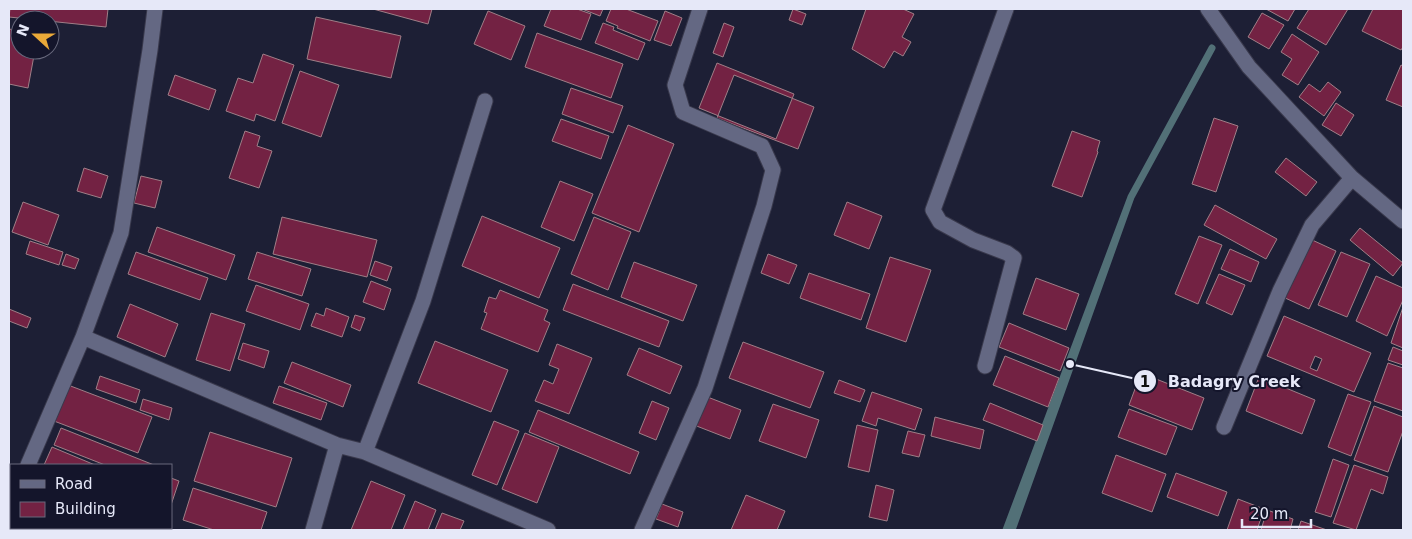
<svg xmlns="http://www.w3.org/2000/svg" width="1412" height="539" font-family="'DejaVu Sans',sans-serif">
<rect width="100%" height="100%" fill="#1d1f35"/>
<path fill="#123d40" stroke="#527077" d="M1131,197l-119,333h-6z"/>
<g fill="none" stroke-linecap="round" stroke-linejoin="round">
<path stroke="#527077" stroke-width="7" d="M1131,197l81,-149
M1006,530l125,-333 -119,333"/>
</g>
<path fill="#732243" stroke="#9f7e87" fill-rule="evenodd" d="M10,9h98l-2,18 -97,-10z
M373,9h59l-4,15z
M551,9h26l14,5 -10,26 -37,-14z
M582,9h21l-3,7z
M611,9h15l32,12 -8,20 -33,-13 1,-2 -12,-5z
M793,9l13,5 -4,11 -13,-5z
M866,9h37l11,5 -12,23 9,5 -8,14 -9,-5 -10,17 -32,-19z
M1266,9h29l-7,12z
M1309,9h39l-22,36 -29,-17z
M1373,9h30v38l-2,3 -39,-19z
M488,11l37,15 -14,34 -37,-16z
M665,11l17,7 -11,28 -17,-6z
M1262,13l22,12 -15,24 -21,-12z
M316,17l85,19 -10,42 -84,-19z
M603,23l11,4 -1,3 32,13 -7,17 -43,-17z
M724,23l10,4 -11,30 -10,-4z
M9,29l11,2v19h15l-7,38 -19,-4z
M537,33l86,31 -12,34 -86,-31z
M1292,34l27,18 -21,33 -16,-10 10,-16 -11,-7z
M263,54l31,11 -19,56 -19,-7 -2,7 -28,-10 12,-33 15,5z
M717,63l77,31 -18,45 -77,-31z
M1401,65l2,1v41l-17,-7z
M300,71l39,14 -18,52 -39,-14z
M175,75l41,15 -7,20 -41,-15z
M734,75l80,32 -16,42 -81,-31z
M1328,82l13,10 -17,24 -25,-19 10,-13 11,8z
M571,88l52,18 -10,27 -51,-19z
M1336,103l18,12 -13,21 -19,-11z
M1214,118l24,8 -22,66 -24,-8z
M561,119l48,17 -8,23 -49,-18z
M628,125l46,19 -35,88 -47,-19z
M245,131l15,5 -3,10 15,5 -13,37 -30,-10z
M1072,131l28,10 -3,10 1,1 -16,45 -30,-11z
M1286,158l31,24 -11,14 -31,-24z
M84,168l24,8 -7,22 -24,-7z
M141,176l21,5 -7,27 -21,-5z
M560,181l33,13 -19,47 -33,-14z
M23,202l36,13 -11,30 -36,-13z
M847,202l35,14 -13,33 -35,-14z
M1215,205l62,34 -11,20 -62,-34z
M482,216l78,32 -21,50 -77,-32z
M282,217l95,23 -10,37 -94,-23z
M594,217l37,15 -23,58 -37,-16z
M157,227l78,28 -9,25 -78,-28z
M1360,228l43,35 -10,13 -43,-36z
M1199,236l23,9 -24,59 -23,-10z
M1310,239l26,12 -27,58 -26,-12z
M30,241l33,11 -4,13 -33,-11z
M1230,249l29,13 -8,20 -30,-13z
M136,252l72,26 -8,22 -72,-26z
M257,252l54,17 -9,27 -54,-17z
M1341,252l29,12 -23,53 -29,-12z
M66,254l13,5 -4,10 -13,-4z
M768,254l29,11 -8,19 -28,-11z
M890,257l41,13 -25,72 -40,-14z
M375,261l17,6 -5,14 -17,-6z
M634,262l63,23 -14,36 -62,-24z
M809,273l61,21 -9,26 -61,-22z
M1219,274l26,11 -13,30 -26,-12z
M1376,276l27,12v12l-16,36 -31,-15z
M1036,278l43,16 -13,36 -43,-16z
M371,281l20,8 -7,21 -21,-8z
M573,284l96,37 -10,26 -96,-37z
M256,285l53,19 -9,26 -54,-19z
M500,290l48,20 -4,10 6,3 -12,29 -57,-23 6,-16 -3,-1 5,-15 7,2z
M130,304l48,20 -13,33 -48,-20z
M1403,307v41l-12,-5z
M326,308l23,9 -7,20 -31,-11 5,-13 8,3z
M9,309l22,9 -4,10 -18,-7z
M211,313l34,11 -15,47 -34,-11z
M355,315l10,3 -5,13 -9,-4z
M1284,316l87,37 -17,39 -87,-36zM1315,356l7,3 -5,12 -7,-3z
M1009,323l60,25 -9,23 -61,-24z
M435,341l73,29 -17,42 -73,-29z
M743,342l81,30 -14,36 -81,-30z
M243,343l26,8 -5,17 -26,-9z
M557,344l35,14 -23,56 -34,-13 9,-21 9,4 6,-15 -10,-4z
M1393,347l10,4v14l-15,-5z
M639,348l43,18 -12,28 -43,-19z
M1005,356l54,22 -11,29 -55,-22z
M292,362l59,23 -8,22 -59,-24z
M1388,363l15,5v43l-29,-10z
M1141,373l63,25 -12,32 -63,-25z
M100,376l40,14 -4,13 -40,-14z
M1259,377l56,23 -13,34 -56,-23z
M839,380l26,10 -5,12 -26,-9z
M68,385l84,32 -14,36 -84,-32z
M279,386l48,17 -6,17 -48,-17z
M872,392l50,17 -7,21 -37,-12 -2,8 -14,-5z
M1348,394l23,8 -20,54 -23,-9z
M705,396l36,14 -11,29 -36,-14z
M143,399l29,9 -3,12 -29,-10z
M652,401l17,7 -13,32 -17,-7z
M990,403l53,22 -6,16 -54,-21z
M773,404l46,16 -13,38 -47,-17z
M1374,406l29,11v14l-15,41 -34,-12z
M1129,409l48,18 -11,28 -48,-18z
M538,410l101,42 -9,22 -101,-42z
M935,417l49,13 -4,19 -49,-13z
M494,421l25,10 -22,54 -25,-10z
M857,425l21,5 -9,42 -21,-5z
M61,428l93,37h-49l-51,-20z
M908,431l17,4 -6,22 -17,-4z
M210,432l82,26 -16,49 -82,-26z
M525,433l34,14 -22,56 -35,-14z
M52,447l43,18h-51z
M1116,455l50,19 -14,38 -50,-19z
M1333,459l16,6 -18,52 -16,-5z
M1354,465l34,12 -5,17 -12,-5 -15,41 -23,-7z
M1176,473l51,19 -9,24 -51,-19z
M171,478l8,3 -8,24z
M371,481l34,14 -14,35h-40z
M876,485l18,5 -7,31 -18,-4z
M193,488l74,24 -6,18h-47l-31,-10z
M746,495l39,16 -8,19h-46z
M1238,499l26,10 -7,21h-30z
M415,501l21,9 -8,20h-25z
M662,504l21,8 -5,15 -22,-8z
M1267,510l26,9 -3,11h-29z
M442,513l22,8 -4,9h-25z
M1301,521l26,9h-29z
M24,528h32l6,2h-39z
M64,528h30l-1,2h-23z"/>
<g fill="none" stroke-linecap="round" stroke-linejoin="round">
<g stroke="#39394c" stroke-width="17">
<path id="minor" d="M1208,9l41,58 103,111 51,43
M83,337l254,108 28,7 183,78
M985,366l29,-108 -7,-5 -34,-13 -33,-18 -7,-12 73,-201
M1224,427l56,-136 32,-66 40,-47
M365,452l58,-151 62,-200
M28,465l55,-128 38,-104 29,-183 5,-41
M11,530v-2
M313,530l24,-85
M642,530l63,-142 59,-182 9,-36 -11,-24 -79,-34 -8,-27 25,-76"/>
</g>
<use href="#minor" stroke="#646883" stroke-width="15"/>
</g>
<path fill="none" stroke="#e6e8f8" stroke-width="2" d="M1070 364L1145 381"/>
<g fill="#e6e8f8" stroke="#14152b" stroke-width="2">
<circle cx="1070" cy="364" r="5"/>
<circle cx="1145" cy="381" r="12"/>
</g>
<g font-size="15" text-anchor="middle" font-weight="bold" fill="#111">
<text x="1145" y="387">1</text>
</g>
<g font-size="16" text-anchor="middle" font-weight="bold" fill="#e6e8f8" stroke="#14152b" stroke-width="4" stroke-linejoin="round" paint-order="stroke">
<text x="1234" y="387">Badagry Creek</text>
</g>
<rect width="1412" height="539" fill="none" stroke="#e6e8f8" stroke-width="20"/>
<rect x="10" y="464" width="162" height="65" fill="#14152b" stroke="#68697d"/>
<rect x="20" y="480" width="25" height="8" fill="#646883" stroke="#68697d"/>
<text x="55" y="489" font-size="15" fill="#e6e8f8">Road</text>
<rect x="20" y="502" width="25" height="15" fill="#732243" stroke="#68697d"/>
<text x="55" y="514" font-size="15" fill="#e6e8f8">Building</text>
<g transform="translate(35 35) rotate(291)"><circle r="24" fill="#14152b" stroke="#68697d"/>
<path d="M0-4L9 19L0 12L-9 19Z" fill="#ebaa39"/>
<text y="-8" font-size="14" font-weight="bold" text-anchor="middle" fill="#e6e8f8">N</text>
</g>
<path d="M1242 519v8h69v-8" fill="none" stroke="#e6e8f8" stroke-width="2.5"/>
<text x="1250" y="519" font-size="15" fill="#e6e8f8" stroke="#14152b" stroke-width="4" paint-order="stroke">20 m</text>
</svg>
